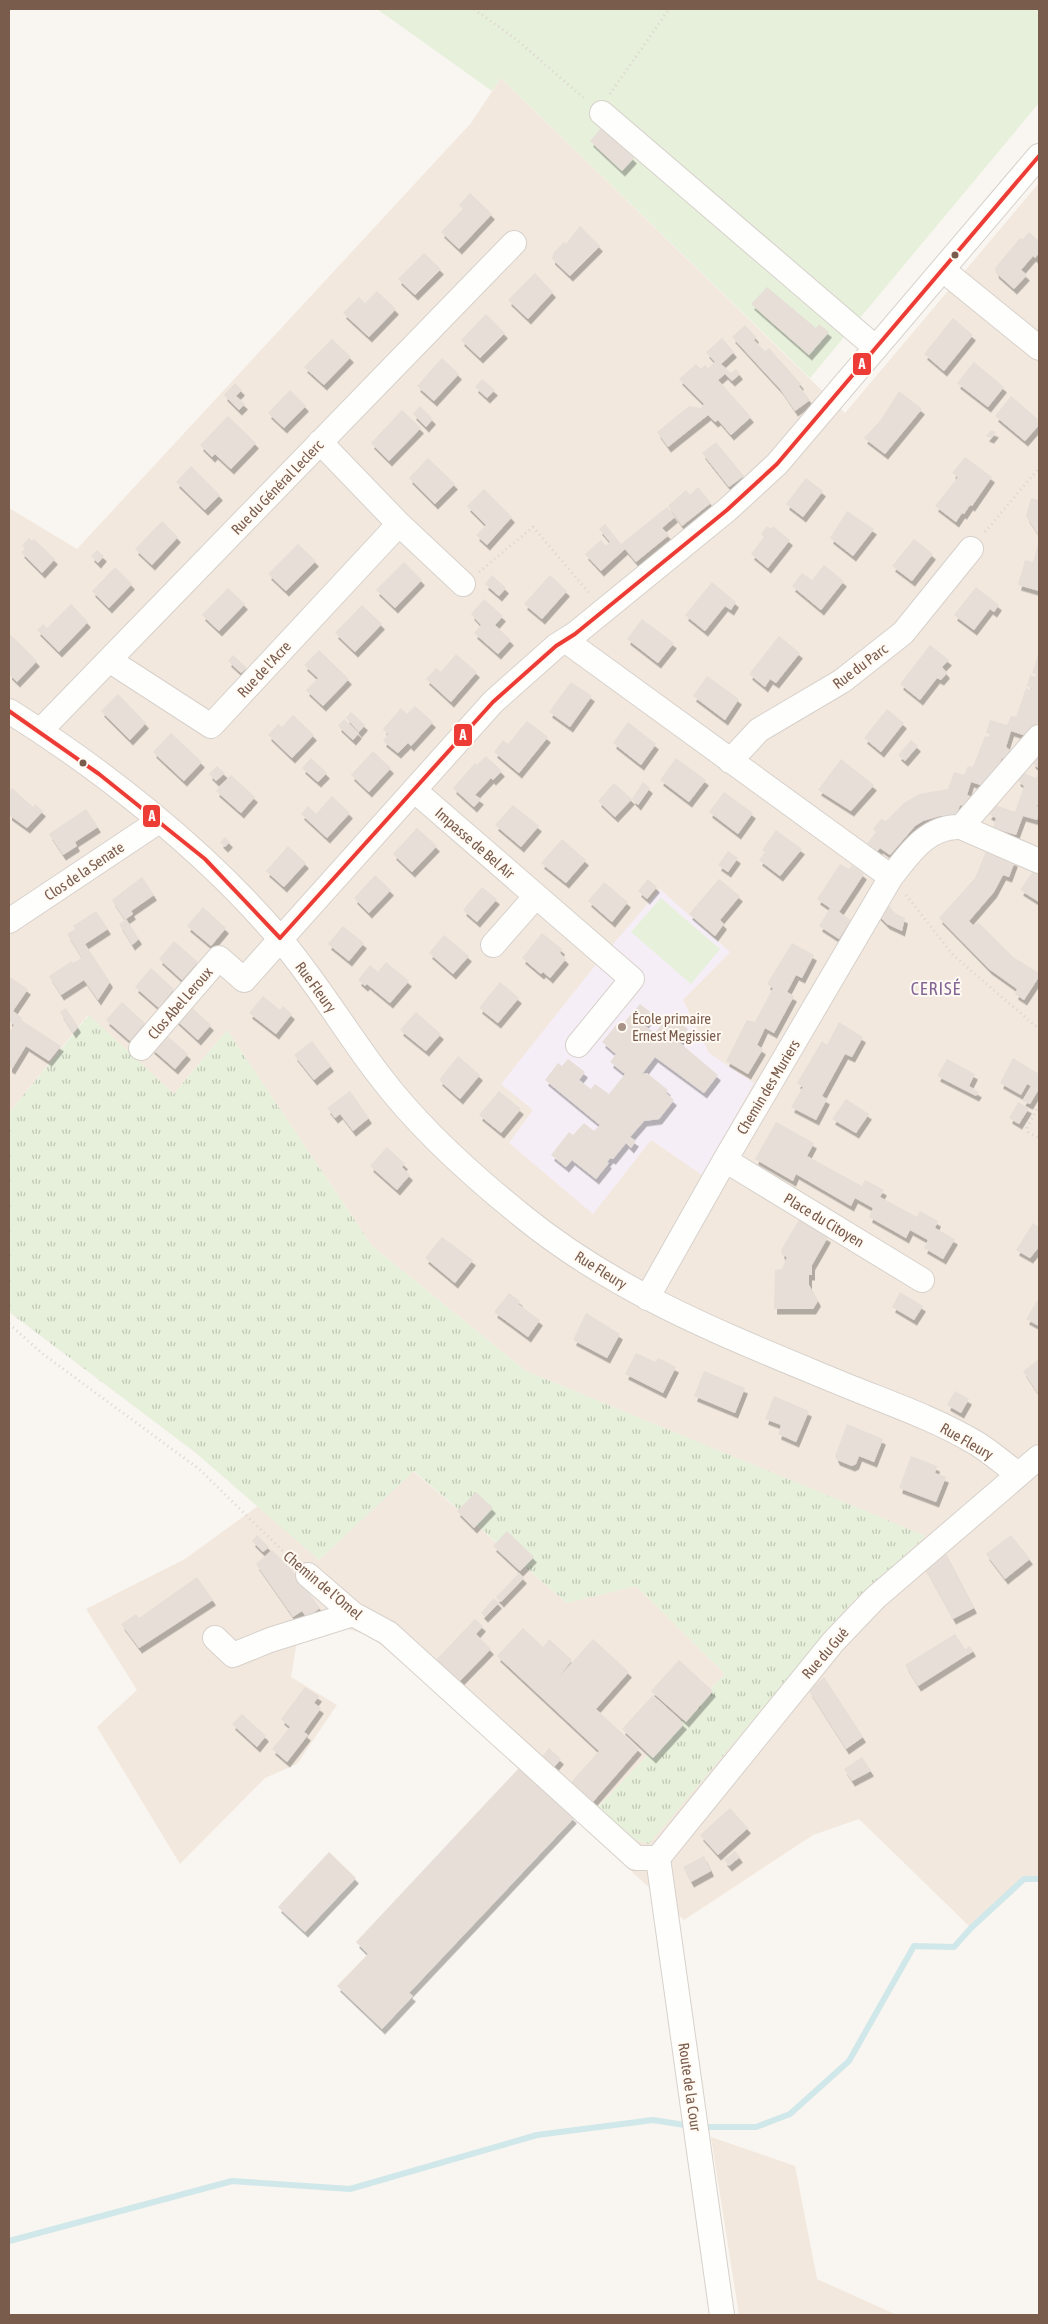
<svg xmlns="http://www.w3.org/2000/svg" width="1048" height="2324" font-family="'Asap Condensed',sans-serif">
<defs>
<pattern id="grass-tufts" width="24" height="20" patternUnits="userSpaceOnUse" patternTransform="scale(1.25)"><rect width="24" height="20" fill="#e7f0db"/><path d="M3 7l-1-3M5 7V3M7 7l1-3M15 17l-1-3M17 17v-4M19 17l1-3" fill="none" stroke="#c0c6b4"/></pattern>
<filter id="shadow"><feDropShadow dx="3" dy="5.5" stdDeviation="0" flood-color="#0004"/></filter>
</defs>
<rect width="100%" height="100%" fill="#f9f5f0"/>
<path fill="#f2e8de" d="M501,78l344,335 194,-230v1696h-15l-53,49 -112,-109 -46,16 -129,85 -236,-219 -78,-65 -28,-9 -45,14 -6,36 46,28 -40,59 -32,14 -85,86 -83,-137 40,-37 -51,-81 99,-50 73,-53 61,54 94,-89 154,132 69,-17 89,88 -129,135 255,-206 74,-67 -399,-165 -154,-125 -145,-216 -53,64 -86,-79 -79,98v-605l68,41 394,-426z
M711,2137l84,29 22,113 80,36h-158z"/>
<path fill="#f6eef6" d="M660,889l70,63 -47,48 26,53 45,30 -52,92 -51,-35 -58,74 -84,-71 24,-33 -32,-26 97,-122z"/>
<path fill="url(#grass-tufts)" d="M89,1015l85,79 53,-64 145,216 154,125 400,165 -75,67 -202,241 -19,-5 -34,-30 129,-135 -89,-88 -69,17 -153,-132 -95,89 -123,-107 -187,-141v-199z"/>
<path fill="#e7f0db" d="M377,9h662v94l-229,275 -309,-300 -9,13z
M661,898l59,51 -29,35 -60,-52z"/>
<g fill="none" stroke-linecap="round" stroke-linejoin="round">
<path stroke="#d0e8ea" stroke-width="6" d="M701,2127h55l34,-13 59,-53 65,-115 40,1 17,-19 53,-49h15
M9,2241l223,-60 118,8 187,-54 116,-15 38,6"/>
</g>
<path fill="#e6ded7" filter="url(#shadow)" d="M601,128l33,30 -12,13 -32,-30z
M470,193l22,21 -33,35 -18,-17 22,-23 -4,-4z
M580,226l20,20 -30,30 -18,-17 1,-6 11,-11 2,2z
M1029,232l10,9v12l-4,5 -2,-2 -12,14 6,5 -13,14 -18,-16 -1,-5 25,-30 3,1z
M424,253l17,16 -26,26 -17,-16z
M535,273l18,19 -25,27 -20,-19z
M767,287l49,41 3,-4 10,8 -20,23 -58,-51z
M377,291l19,18 -27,28 -26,-24 16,-16 6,6z
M486,314l19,19 -25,25 -19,-18z
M953,318l20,17 -29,36 -20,-17z
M745,325l11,12 -2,3 11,11 4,-3 32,36 -2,2 11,14 -15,11 -15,-22 -48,-52z
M722,338l12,14 -13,12 10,9 5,-4 4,5 -8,7 -7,-7 -7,6 33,37 -20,18 -13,-15 -3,2 -7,-7 -40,32 -11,-15 32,-26 12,2 3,-4 -25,-25 17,-15 5,5 4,-4 3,3 7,-6 -9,-10z
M332,339l19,18 -27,28 -20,-18z
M442,358l17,16 -25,27 -17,-15z
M974,362l30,25 -16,20 -31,-24z
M482,379l13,11 -8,8 -12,-11z
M235,383l7,7 -6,6 9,8 -6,6 -15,-15z
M290,390l16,16 -22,22 -16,-15z
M899,391l23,18 -37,45 -21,-16 16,-17z
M1011,396l28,24v5l-14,16 -30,-25z
M420,406l13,13 -7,8 -13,-13z
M402,410l19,18 -32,33 -18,-18z
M228,416l28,27 -25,26 -16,-15 -3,3 -12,-12z
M991,430l5,2 -5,6 -5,-2z
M716,442l28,34 -15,11 -27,-34z
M965,457l27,20 -20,29 -2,-1 -6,9 -2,-1 -6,9 -21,-16 23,-29 -6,-4z
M428,458l27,26 -20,20 -26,-26z
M191,466l29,29 -15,15 -29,-28z
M806,478l17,13 -20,26 -17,-13z
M698,487l13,16 -29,23 -14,-20 18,-16 4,5z
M484,489l28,28 -25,28 -11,-10 10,-10 -19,-19z
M1031,498l8,2v36l-13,-20z
M667,507l8,10 -13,11 7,7 -33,27 -11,-13 -24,22 -16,-17 16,-14 5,6 4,-4 -11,-13 6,-5 16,20z
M847,511l27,18 -21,27 -23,-18z
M162,521l16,16 -26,28 -17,-16z
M767,526l4,3 2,-3 17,14 -22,28 -17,-14 13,-17 -3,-3z
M29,538l3,3 2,-2 21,20 -13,14 -21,-21 4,-3 -3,-4z
M914,539l19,15 -21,27 -20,-15z
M1039,540v51l-21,-6 7,-25 8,2z
M298,544l18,17 -30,30 -18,-17z
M97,550l7,6 -6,7 -7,-7z
M404,562l18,18 -27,28 -19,-18z
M824,565l20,16 -23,29 -29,-24 10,-13 10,7z
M115,567l17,17 -23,24 -17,-17z
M492,575l14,13 -7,8 -14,-12z
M550,575l17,16 -25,28 -18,-15z
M712,582l24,20 -5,8 -6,-4 -20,25 -20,-16z
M976,587l23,18 -5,7 -4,-3 -16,21 -20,-15z
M228,588l17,16 -26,27 -17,-16z
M484,599l19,17 -8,9 16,15 -13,14 -24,-21 7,-8 -10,-11z
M71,604l17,18 -29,30 -22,-22 6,-6 4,4z
M362,605l20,19 -27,28 -20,-19z
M642,619l32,24 -16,20 -31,-24z
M11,635l26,26 -20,21 -8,-8v-37z
M779,636l21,17 -24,30 -6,-4 -5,8 -16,-13z
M930,645l19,15 -7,7 5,6 -6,7 -4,-2 -17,22 -20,-16z
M319,650l30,29 -26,27 -17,-16 12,-12 -14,-13z
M1039,652v73l-10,12 -18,-6 -5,16 9,7 -5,6 -8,-2 -10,22 -5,7 -16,-5 -4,13 10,4 -8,9 -9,-3 -4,11h-16l-17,5 -8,5 -25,29 -10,-7 -4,5 -10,-8 10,-13 -3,-3 8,-10 5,2 18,-18 15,-9 29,-5 6,-17 10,3 4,-9 5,1 12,-31 4,1 1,-3 -4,-1 4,-13 17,5 4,-9 5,1 10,-29 4,2 2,-2 -5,-2 3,-11 5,2 1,-3 -4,-1z
M456,654l21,18 -26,30 -25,-23 10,-11 5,4z
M233,655l14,13 -6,5 -13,-12z
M707,676l32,23 -14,21 -32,-24z
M571,682l21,14 -22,31 -21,-15z
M118,694l28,29 -16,17 -29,-29z
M415,706l18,16 -22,24 -3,-3 -10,10 -15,-12 5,-7 -5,-5 18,-21 6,6z
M887,709l17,14 -23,29 -17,-14z
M351,712l14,13 -6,7 -13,-14z
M293,715l21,20 -22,23 -24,-23 10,-11 4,3z
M344,719l15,14 -6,7 -15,-14z
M527,721l21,16 -29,36 -25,-21 9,-12 5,4z
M628,722l28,22 -15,21 -28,-22z
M171,733l31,29 -18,19 -31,-29z
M911,740l7,6 -13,15 -7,-6z
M373,751l18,17 -22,24 -18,-17z
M1038,755l1,1v13l-7,-7z
M486,756l16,15 -9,9 -2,-2 -16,17 6,4 -7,8 -21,-19 22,-25 2,2z
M311,758l16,15 -9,9 -16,-14z
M676,758l30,22 -17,22 -29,-22z
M841,759l33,26 -23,26 -33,-21z
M217,766l8,7 -9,8 -7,-7z
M1039,770v34l-3,2 3,1v5l-2,8 -14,-4 -7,19 -23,-7 3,-10 -8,-4 7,-9 20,7 9,-26 -7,-6 6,-7 13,5z
M231,775l24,22 -14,16 -25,-22z
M643,782l7,6 -12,17 -6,-6z
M614,783l18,16 -17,18 -17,-16z
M12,788l21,19 2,-3 8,7 -16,17 -18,-13v-23z
M724,792l29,21 -15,21 -29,-22z
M332,796l18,17 -23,25 -26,-24 7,-8 8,8z
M513,805l26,21 -18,21 -26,-22z
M86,809l12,18 -23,15 2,4 -14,9 -14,-21z
M417,828l20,18 -25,26 -19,-18z
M776,830l26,19 -22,27 -21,-16 6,-8 -3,-2z
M225,837l5,5 -5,5 -5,-5z
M562,839l24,21 -20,23 -25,-20z
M288,846l18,17 -22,24 -18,-16z
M728,851l10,7 -10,14 -10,-7z
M986,851l29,10 -6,16 -6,-2 -9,17 -25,29 5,5 4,-4 35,35 26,16v4l-15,23 -9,-6 2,-5 -28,-20 -50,-51 36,-40z
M840,864l9,5 3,-4 12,9 -25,38 12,8 -12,19 -20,-13 11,-18 -13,-9z
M1033,871l6,4v27l-19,-12z
M375,875l16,15 -22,23 -15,-15z
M142,877l12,18 -23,16 2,3 -7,5 13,20 -7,6 -13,-21 6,-4 -13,-20z
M648,879l9,8 -10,12 -9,-8z
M719,879l21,17 -20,24 4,4 -9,12 -26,-22z
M604,882l24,20 -16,20 -24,-21z
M482,887l15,12 -20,23 -14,-12z
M886,902l9,11 10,5 -3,13 -15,-7 -10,-10z
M203,907l23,21 -15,18 -24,-20z
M96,911l12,18 -23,15 25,38 -12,18 -14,-20 -23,15 -12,-19 23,-15 1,2 9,-5 -15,-24 8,-5 -2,-3z
M343,926l21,17 -15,18 -21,-17z
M542,933l20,16 -2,4 6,6 -16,19 -7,-6 -2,2 -19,-16z
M444,935l25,21 -16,18 -24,-21z
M174,941l24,21 -16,18 -23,-21z
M792,943l22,12 -12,23 -6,-3 -9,17 7,4 -20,37 -9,-5 -8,17 6,4 -15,25 -22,-13 21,-41 8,2 18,-34 -6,-4z
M386,962l23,19 -19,22 -23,-19 -2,2 -7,-6 12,-15 8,7z
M151,968l23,21 -15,19 -24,-21z
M10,977l18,12 -15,22 9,7 -1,2 40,26 -12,15 -23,-15 -14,23 -3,-2v-34l5,-8 -5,-4z
M500,982l19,16 -21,25 -19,-15z
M263,996l17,14 3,-4 9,8 -16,20 -27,-21z
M122,1002l23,21 -15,18 -24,-21z
M188,1004l23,21 -13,15 -23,-21z
M640,1004l13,10 -9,11 11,8 14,-18 19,14 -9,13 39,33 -14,18 -49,-36 -13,17 5,-1 21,17 -2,3 8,7 -15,19 -15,2 -14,16 6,4 -5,7 -5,-5 -13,16 -3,-1 -3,4 2,1 -13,16 -24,-19 -6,7 -15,-12 18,-23 4,3 11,-12 10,8 6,-6 -55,-45 13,-17 4,3 6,-7 17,13 -6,8 12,9 4,-5 14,10 16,-20 -15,-12 6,-8 -14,-12 15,-18 4,2z
M66,1008l12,19 -5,6 -13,-21z
M416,1012l25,22 -15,17 -26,-21z
M839,1022l24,15 -11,20 -7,-3 -23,42 5,3 -11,21 -25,-13 12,-20 -6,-4 25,-42 5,4z
M164,1033l24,21 -13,15 -24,-21z
M312,1041l19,25 -17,14 -20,-25z
M458,1056l22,19 -20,24 -21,-19z
M1013,1058l26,16v15l-9,15 -8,-3 9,-15 -4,-2 -6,11 -21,-12z
M947,1059l28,15 -6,12 10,6 -3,4 -39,-20z
M350,1091l19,27 -16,13 -13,-17 -5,4 -8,-10z
M499,1091l22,18 -20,24 -22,-18z
M846,1099l23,15 -13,19 -24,-14z
M1018,1102l11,6 -10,16 -10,-6z
M776,1122l38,21 -7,13 55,30 3,-6 19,10 -4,7 37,20 3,-6 18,10 -3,7 20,11 -12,20 -19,-11 4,-8 -18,-10 -4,8 -37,-21 4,-9 -18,-10 -4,8 -55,-32 -3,7 -38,-22z
M387,1147l18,17 -3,3 8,8 -13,15 -27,-24z
M799,1220l29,17 -16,28v10h-3v10l9,16 -5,8h-39l1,-39 7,-1 5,-12 -5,-2 -1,-5z
M1033,1223l6,4v20l-9,11 -14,-8z
M442,1237l31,23 -18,23 -30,-25z
M900,1292l23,14 -9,14 -22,-13z
M509,1293l11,8 -2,3 22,16 -12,17 -34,-25z
M1039,1298v28l-13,-7z
M586,1313l34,21 -13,24 -34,-18z
M636,1353l19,9 3,-4 18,9 -13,26 -38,-19z
M1039,1359v36l-16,-24z
M704,1371l41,17 -10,25 -41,-17z
M955,1391l14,8 -8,14 -14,-8z
M774,1396l35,15 -13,31 -18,-8 3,-9 -16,-6z
M847,1424l36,15 -9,23 -15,-6 -3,8 -4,2 -15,-6 -2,-4z
M911,1456l26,10 -2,7 11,4 -10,25 -37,-14z
M476,1492l17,16 -19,20 -17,-17z
M507,1531l27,26 -14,14 -27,-25z
M257,1535l12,12 -6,5 -11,-11z
M1011,1535l19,24 -25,20 -19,-25z
M943,1549l31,59 -21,11 -30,-54z
M272,1550l20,20 28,38 -13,10 -5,-7 -9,6 -37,-53z
M519,1573l5,5 -23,24 -5,-5z
M197,1577l16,23 -74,48 -18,-24 15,-10 3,4z
M494,1598l5,5 -14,14 -4,-4z
M475,1619l8,7 -7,8 15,15 -34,35 -24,-21z
M523,1628l20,19 6,-8 23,21 -12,16 33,-37 36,33 -33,37 43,40 -47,54 -26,-15 33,-37 -102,-95z
M955,1634l10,15 5,-3 3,5 -55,35 -13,-21z
M679,1660l34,31 -27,31 -35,-31z
M824,1677l39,60 -17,12 -37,-58z
M305,1687l14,9 -5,7 7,5 -17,24 4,3 -21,27 -15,-13 18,-22 -9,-8z
M653,1695l31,29 -31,34 -31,-29z
M242,1714l24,22 -9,11 -25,-23z
M549,1748l12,11 -11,13 -12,-11z
M862,1757l9,14 -19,10 -8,-12z
M519,1768l55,50 -165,175 4,3 -31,33 -45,-43 31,-32 -12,-12z
M730,1808l18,20 -30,27 -18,-20z
M735,1851l5,6 -11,9 -5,-6z
M329,1852l27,26 -51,54 -27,-25z
M704,1856l7,15 -20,11 -8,-15z"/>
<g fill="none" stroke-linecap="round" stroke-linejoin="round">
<g stroke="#d7d1cb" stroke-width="26">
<path id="minor" d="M602,113l274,235
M943,270l96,78
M320,442l79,82 64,60
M565,640l326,237
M109,660l102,66 188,-202
M9,711c94,59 194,138 267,223 38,44 68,95 103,141 40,53 91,99 142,140 93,76 198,118 307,163 49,21 103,38 148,65 15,9 28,21 42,31
M40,731l474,-488
M730,761l29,-31 83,-49 61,-48 68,-84
M414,790l218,189 -54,66
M961,827l78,-90
M9,921l150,-100
M493,945l43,-49
M141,1048l78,-90 25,22 249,-278 63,-56 19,-12 152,-124 50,-46 262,-308
M725,1160l197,120
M647,1298l78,-138 166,-283c18,-23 37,-52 70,-50l78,34
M308,1575l45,39 35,19 248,225h22
M215,1638l18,17 37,-15 83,-26
M658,1858l175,-216 42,-44 164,-141
M658,1858l64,457"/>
</g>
<path stroke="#dcd5d0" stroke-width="3" stroke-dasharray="1 4" stroke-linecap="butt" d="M474,9l43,31 69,60
M610,94l59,-85
M985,532l54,-64
M479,572l54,-45 58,68
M906,895l47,60 86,74
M1039,1105l-12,23 1,4 11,6
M9,1324l34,30 156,115 94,92"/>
<use href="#minor" stroke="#fefefd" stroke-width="24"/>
<g stroke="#fffaf3" stroke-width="8">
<path id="bus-1" d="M9,711l90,63 106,85 75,79
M280,938l213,-236 63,-56 19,-12 152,-124 50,-46 262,-308"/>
</g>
<use href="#bus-1" stroke="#ed3b36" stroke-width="4"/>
</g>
<g fill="#7a5c4d" stroke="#fffaf3" stroke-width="2">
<circle cx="955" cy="255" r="4.5"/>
<circle cx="83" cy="763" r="4.5"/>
</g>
<circle fill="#a69286" stroke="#fffaf3" stroke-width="2" cx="622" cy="1027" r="5"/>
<g text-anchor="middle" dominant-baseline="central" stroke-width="4" stroke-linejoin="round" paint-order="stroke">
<g font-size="15" fill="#7a5c4d" stroke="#fffaf3">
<text transform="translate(277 487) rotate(-46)">Rue du Général Leclerc</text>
<text transform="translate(860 666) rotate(-37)">Rue du Parc</text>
<text transform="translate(264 669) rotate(-47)">Rue de l'Acre</text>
<text transform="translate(475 843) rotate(41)">Impasse de Bel Air</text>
<text transform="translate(84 871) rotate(-34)">Clos de la Senate</text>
<text transform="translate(316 987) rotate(54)">Rue Fleury</text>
<text transform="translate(180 1003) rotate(-49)">Clos Abel Leroux</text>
<text transform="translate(768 1087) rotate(-59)">Chemin des Muriers</text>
<text transform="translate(824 1220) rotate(31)">Place du Citoyen</text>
<text transform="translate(601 1270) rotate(32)">Rue Fleury</text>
<text transform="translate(967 1441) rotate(30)">Rue Fleury</text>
<text transform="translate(323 1585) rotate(40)">Chemin de l'Omel</text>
<text transform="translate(825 1653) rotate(-49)">Rue du Gué</text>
<text transform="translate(690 2087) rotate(82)">Route de la Cour</text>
</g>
<g font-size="15" fill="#7a5c4d" stroke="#fffaf3" text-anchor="start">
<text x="632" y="1018">École primaire<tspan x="632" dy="17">Ernest Megissier</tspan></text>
</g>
<g font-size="18" letter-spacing="1" fill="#846695" stroke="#fffaf3">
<text x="936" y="988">CERISÉ</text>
</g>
</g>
<g stroke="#fffaf3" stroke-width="2">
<rect x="852" y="352" width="20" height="24" rx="5" fill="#ed3b36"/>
<rect x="453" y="723" width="20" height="24" rx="5" fill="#ed3b36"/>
<rect x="142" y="804" width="19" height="24" rx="5" fill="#ed3b36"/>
</g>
<g font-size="14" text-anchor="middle" font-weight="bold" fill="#fff">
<text x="862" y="369">A</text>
<text x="463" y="740">A</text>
<text x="152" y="821">A</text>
</g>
<rect width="1048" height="2324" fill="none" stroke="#7a5c4d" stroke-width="20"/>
</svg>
